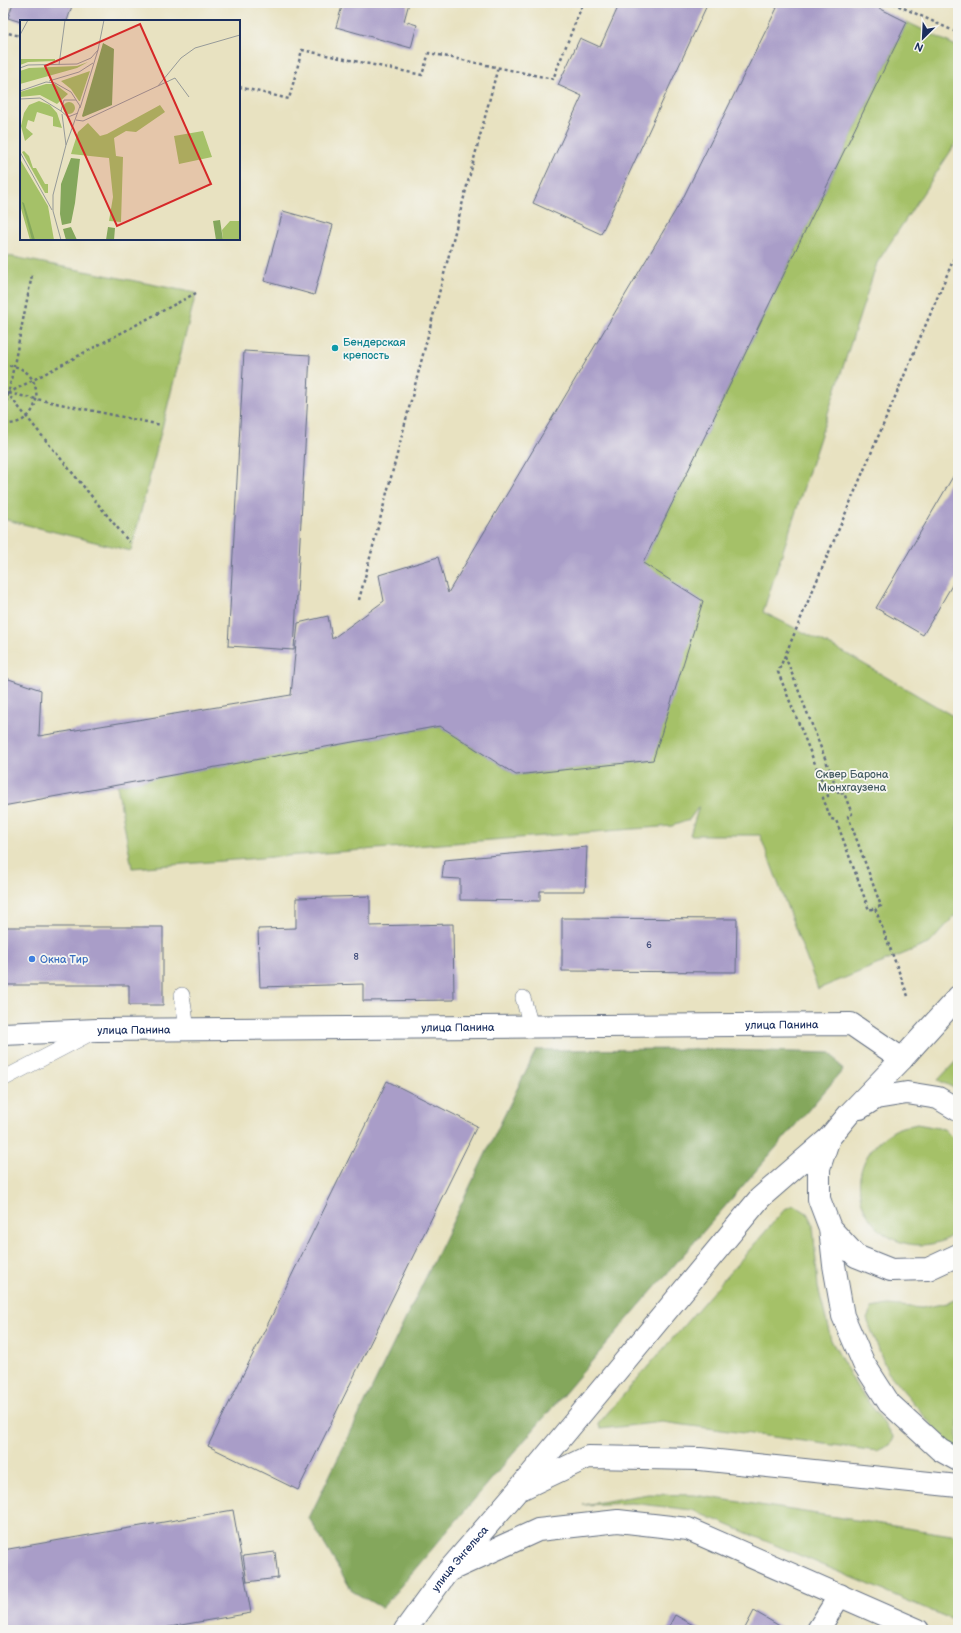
<svg xmlns="http://www.w3.org/2000/svg" width="961" height="1633" font-family="'Balsamiq Sans',sans-serif">
<rect width="100%" height="100%" fill="#f6f6f2"/>
<filter id="ink" filterUnits="userSpaceOnUse"><feTurbulence type="fractalNoise" baseFrequency=".025" numOctaves="2"/><feDisplacementMap in="SourceGraphic" scale="8" xChannelSelector="R" yChannelSelector="G"/><feConvolveMatrix kernelMatrix="1 2 1 2 8 2 1 2 1" color-interpolation-filters="sRGB"/></filter>
<filter id="wash" filterUnits="userSpaceOnUse"><feTurbulence type="fractalNoise" baseFrequency=".012" numOctaves="4" result="noise"/><feDisplacementMap in="SourceGraphic" scale="16" xChannelSelector="R" yChannelSelector="G"/><feGaussianBlur stdDeviation="0.9" result="paint"/><feColorMatrix in="noise" values="0 0 0 0 0 0 0 0 0 0 0 0 0 0 0 0 0 1.4 0 .05"/><feComposite in="paint" operator="in"/></filter>
<g filter="url(#wash)">
<rect width="100%" height="100%" fill="#e8e2c1"/>
<path fill="#a5c168" stroke="#607863" d="M907,22l51,25v93l-81,123 -114,349 82,41 113,66v193l-28,31 -112,46 -58,-154h-70l9,-29 -10,14 -17,6 -540,42 -15,-83 323,-59 76,49 137,-15 -10,-197z
M3,255l193,38 -65,258 -128,-32z
M958,1059v31l-20,-10z
M917,1124l27,5 14,14v88c-5,3 -12,9 -18,11 -74,21 -115,-76 -43,-113 5,-3 14,-3 20,-5z
M794,1205l13,8 6,12 5,62 13,53 26,47 31,41 6,10 -4,7 -13,6 -215,-29 -61,7 -3,-5 187,-215z
M958,1299v150l-12,-7 -59,-71 -20,-52 5,-11 16,-3 34,3 25,-5z
M648,1494l47,1 263,41v86l-266,-112 -61,-7 -48,2z"/>
<path fill="#84a75c" stroke="#506b5d" d="M695,1049l136,4 12,17 -217,251 -244,287 -30,-17 -43,-73 227,-468z"/>
<g id="blocks">
<path fill="#a99dc8" d="M13,3h60l-6,18 -46,1 -13,-4z
M343,3h66l-5,18 13,4 -6,23 -75,-21z
M620,3h88l-107,231 -68,-31 49,-107 -24,-11 22,-47 20,9z
M768,3h101l38,19 -264,541 60,38 -50,159 -137,15 -76,-49 -437,80v-129l38,13 -2,46 252,-41 7,-72 30,-7 4,23 52,-38 -5,-26 59,-18 10,36 235,-395 94,-190z
M283,211l50,14 -19,70 -50,-14z
M244,351l66,4 -16,295 -66,-4z
M958,468v107l-35,60 -47,-27z
M587,847l-2,44h-45v10l-80,-1v-21l-18,-1 2,-18z
M370,896v30l83,-2 1,76 -91,1v-17l-103,3 -2,-58 38,-1v-30z
M562,918l175,1 -1,53 -174,-1z
M3,927h160v78h-34v-20h-126z
M387,1081l90,45 -179,364 -90,-44z
M233,1510l18,103 -99,17h-149v-80z
M275,1552l3,26 -31,4 -4,-26z
M754,1611l29,17 -2,2h-37z
M675,1615l27,15h-35z"/>
</g>
</g>
<g filter="url(#ink)">
<use href="#blocks" fill-opacity="0" stroke="#636e81" stroke-width="1"/>
<g fill="none" stroke-linecap="round" stroke-linejoin="round">
<g stroke="#636e81" stroke-width="16">
<path id="service" d="M182,995l5,34
M523,998l8,28
M3,1079l88,-46"/>
</g>
<g stroke="#636e81" stroke-width="24">
<g id="minor">
<path id="s1" d="M3,1034l94,-4 754,-6 51,35"/>
<path d="M818,1630l22,-35"/>
</g>
</g>
<g stroke="#636e81" stroke-width="24">
<g id="tertiary">
<path d="M523,1488l65,-31 112,2 258,27"/>
<path id="s2" d="M405,1630l43,-59 70,-81 242,-292 69,-60"/>
</g>
</g>
<g stroke="#636e81" stroke-width="24">
<path id="primary" d="M958,997l-56,62 -53,55 -20,24 -10,30v31l11,29 4,37 9,51 21,48 25,39 51,47 18,10
M860,1108l16,-10 31,-5 31,5 20,12
M830,1228l26,28 35,14 37,-1 30,-14
M448,1571l90,-41 80,-9 70,8 230,101"/>
</g>
<path stroke="#636e81" stroke-width="2.5" stroke-dasharray="3 3" stroke-linecap="butt" d="M893,3l65,30
M3,32l18,4
M239,87l50,12 13,-49 120,25 7,-22 124,26 30,-76
M3,366c43,-5 46,61 0,58
M3,388l126,154
M3,392l158,33
M3,396l193,-103
M3,420l29,-145
M359,600l139,-533
M785,656l54,138 5,-1 8,21 -4,2 33,90 -6,2
M908,996l-33,-88 -6,2 -33,-90 -5,-1 -8,-21 5,-2 -50,-124 180,-423"/>
<use href="#service" stroke="#fff" stroke-width="15"/>
<use href="#minor" stroke="#fff" stroke-width="22"/>
<use href="#tertiary" stroke="#fff" stroke-width="22"/>
<use href="#primary" stroke="#fff" stroke-width="22"/>
</g>
</g>
<circle fill="#0f9aa8" stroke="#f6f6f2" stroke-width="1.5" cx="335" cy="348" r="4"/>
<circle fill="#3f7fe0" stroke="#f6f6f2" stroke-width="1.5" cx="32" cy="959" r="4"/>
<g text-anchor="middle" dominant-baseline="central" stroke-width="3.5" stroke-linejoin="round" paint-order="stroke">
<g font-size="9" fill="#3e4a78">
<text x="649" y="945">6</text>
<text x="356" y="957">8</text>
</g>
<g font-size="11" fill="#0d838f" stroke="#f6f6f2" text-anchor="start">
<text x="343" y="342">Бендерская<tspan x="343" dy="13">крепость</tspan></text>
</g>
<g font-size="11" fill="#445b61" stroke="#f6f6f2">
<text x="852" y="774">Сквер Барона<tspan x="852" dy="13">Мюнхгаузена</tspan></text>
</g>
<g font-size="11" fill="#366cbe" stroke="#f6f6f2" text-anchor="start">
<text x="40" y="959">Окна Тир</text>
</g>
<g font-size="11" fill="#1b2f5e" stroke="#f6f6f2">
<text stroke="none"><textPath href="#s1" startOffset="779">улица Панина</textPath></text>
<text stroke="none"><textPath href="#s1" startOffset="455">улица Панина</textPath></text>
<text stroke="none"><textPath href="#s1" startOffset="131">улица Панина</textPath></text>
<text stroke="none"><textPath href="#s2" startOffset="90">улица Энгельса</textPath></text>
</g>
</g>
<g transform="translate(20 20)">
<rect width="220" height="220" fill="#e8e2c1"/>
<path d="M0,39h35v2l-27,1 -8,3zM68,42l-11,6 -57,16v-13l9,-3 48,-2zM70,51l-10,30h-1l-8,-12 -10,-8zM26,64h9l13,10 -11,10 -17,-9 -20,2v-5zM19,81l11,4 7,8 5,15 -9,-2v-9l-16,-5 -3,10 -6,-2 -2,8 7,6 -8,7 -4,-15 3,-13 5,-8zM43 88a6 6 0 1 1 12 0a6 6 0 1 1-12 0ZM140,85l5,7 -29,20 -10,-1 -12,7 2,18 7,1 -2,65 -12,-1 4,-24 -4,-39 -38,-4 7,-22 10,-9 12,13 7,-2zM183,111l9,26 -33,7 -5,-28zM4,131l5,5 4,12h3l9,16h3v9h-3l-23,-41zM0,139l28,47 6,34h-24l-10,-35zM210,201h10v19h-17l-1,-10z" fill="#a5c168"/>
<path d="M83,23l11,6 -2,56 -29,12 -1,-1zM51,138l9,1 -5,44 -4,20 -9,2 -2,-11 1,-30zM2,182l2,1 11,37h-3zM200,200l3,20h-7l-3,-19zM51,207l6,13h-11l-3,-11zM88,207l7,1 -1,12h-8z" fill="#84a75c"/>
<path fill="none" stroke="#969a99" stroke-width="1" d="M0,15l8,-15M39,45l6,-45M0,48l8,-3 49,-1 14,-6 7,-8M29,61l30,-9 14,-9M138,66l23,-28 14,-10 45,-13M0,71l26,-9 9,1 16,9 9,14 -14,39 -13,50v16l8,29M0,79l20,-1 21,13M56,80h-12l-3,11 7,6 10,-4M60,88l18,-58 6,-30M42,94l4,31M56,100l7,1 92,-43 14,19M0,132l32,58"/>
<path fill="#d62828" fill-opacity="0.15" stroke="#d62828" stroke-width="2" d="M120,4l71,160 -94,42 -72,-160z"/>
<rect width="220" height="220" fill="none" stroke="#1b2f5e" stroke-width="2"/>
</g>
<rect width="961" height="1633" fill="none" stroke="#f6f6f2" stroke-width="16"/>
<g transform="translate(923 38) rotate(204)" stroke="#f6f6f2" stroke-width="3" paint-order="stroke">
<path d="M0-3L7 15L0 10L-7 15Z" fill="#1b2f5e"/>
<text y="-6" font-size="11" font-weight="bold" text-anchor="middle" fill="#1b2f5e">N</text>
</g>
</svg>
